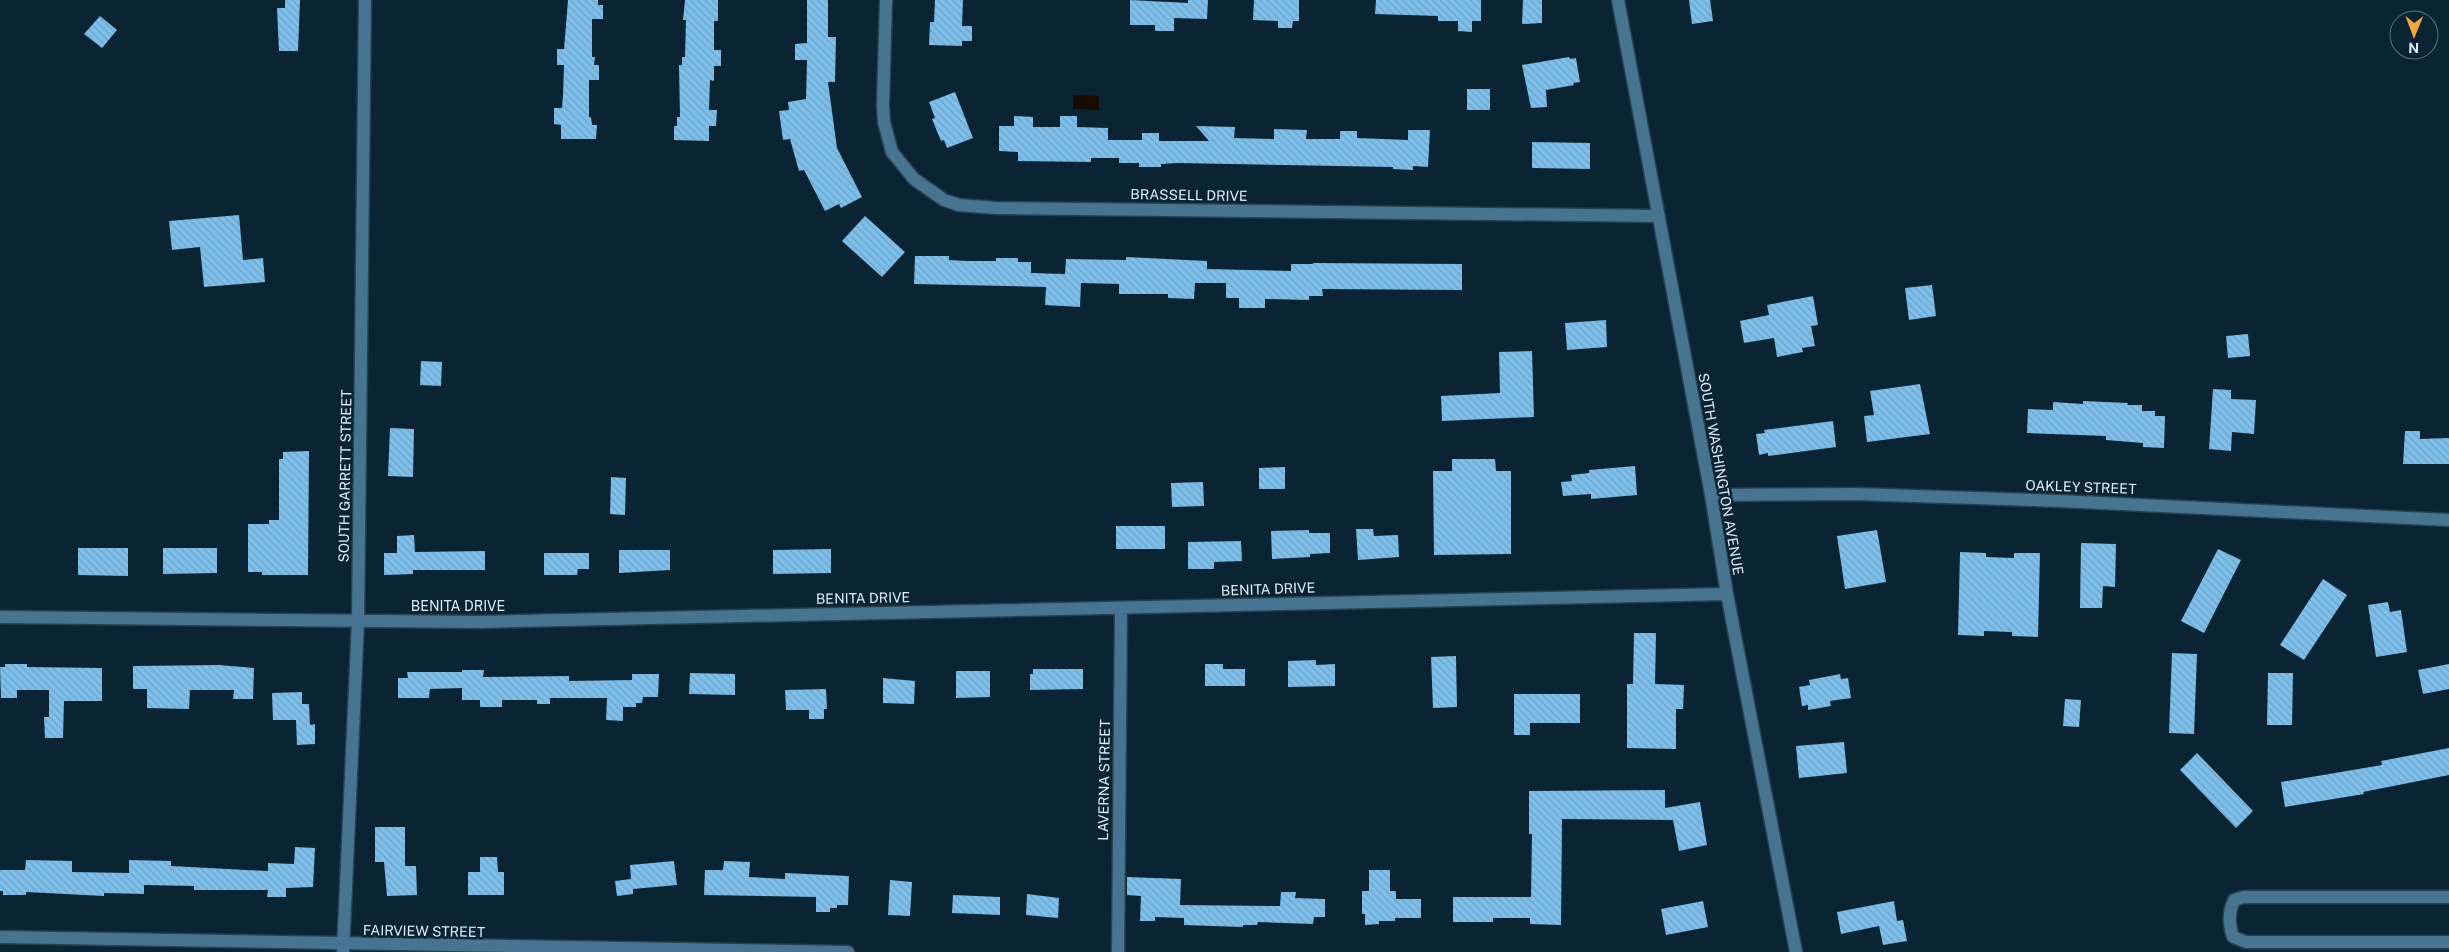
<svg xmlns="http://www.w3.org/2000/svg" width="2449" height="952" font-family="'Public Sans',sans-serif">
<defs>
<pattern id="building-back-hatch" width="6" height="6" patternUnits="userSpaceOnUse" patternTransform="scale(1.25)"><rect width="6" height="6" fill="#7cbfeb"/><path d="M-1 5l2 2M0 0l6 6M5-1l2 2" fill="none" stroke="#6ea1c3"/></pattern>
</defs>
<rect width="100%" height="100%" fill="#0a2433"/>
<path fill="#180b00" d="M1073,95l26,1v14l-26,-1z"/>
<path fill="url(#building-back-hatch)" d="M285,0h15l-2,51h-19l-2,-43h8z
M568,0h30v5h5v14h-11v38h3l-1,8h5v15h-10v37h2l1,8h5l-1,14h-35v-14l-7,-1v-16h8l1,-13 1,-30h-7v-16h7z
M685,0h33v21h-4v29h7v16h-7v15l-4,-1 -1,30h8l-1,16h-7v15l-35,-1v-14h3v-9h3l-1,-52h3v-8h3l1,-37h-3z
M807,0h21v37h8l-1,45h-7l9,66 25,49 -21,11 -2,-4 -14,7 -21,-41 -5,1 -9,-32 -7,1 -4,-29 10,-1 -1,-8 18,-3 1,-39h-12v-16l12,-1z
M935,0h28l-1,26h10v15h-10v5l-33,-1 1,-23h4z
M1130,0l58,3v-3h20l-1,19 -33,-1v13h-19v-6h-25z
M1254,0h45v21h-6l-1,7h-14v-7l-25,-1z
M1376,0h105v21h-9v11l-14,-1v-10h-20v-5l-63,-2z
M1523,0h19v23l-20,1z
M1689,0h21l3,21 -21,3z
M100,16l17,14 -15,18 -18,-14z
M1569,57l1,2 6,-1 4,24 -7,1 1,2 -28,5 1,17 -16,1 -9,-43z
M1467,89h23v21h-23z
M955,92l18,46 -26,10 -3,-8 -3,1 -9,-22 3,-1 -6,-16z
M1014,116l19,1v10h27v-11h17v11l31,1v12h34v-7h17v8h50l-13,-15 39,1 -1,11 40,1v-10l33,1 -1,9h34v-8h17v7l51,2v-10h22l-2,37 -15,-1v4l-20,-1v-2l-217,-4 -15,1v3h-22v-4h-20v-5h-28v4l-73,-1v-9l-19,-1v-25h15z
M1532,142l58,1v26l-58,-1z
M239,215l4,45 20,-2 2,24 -61,5 -4,-40 -28,3 -3,-29z
M865,216l40,36 -23,25 -40,-36z
M915,256h34v4l17,1h30v-3h22v4h13v11l34,1 1,-15 60,1v-3l81,4v8l84,2v-7h22v-1l149,1v26l-140,-1 1,7h-14v4l-44,-1v9h-26v-10h-13v-15h-31l-1,16 -26,-1v-4h-49v-10l-38,-1 -1,24 -35,-2 1,-18 -132,-3z
M1932,285l4,31 -27,4 -4,-32z
M1813,296l5,29 -7,1 4,20 -13,2 1,4 -26,5 -3,-19 -30,5 -4,-22 29,-6 -2,-10z
M1606,320l1,27 -40,3 -2,-27z
M2248,334l2,22 -22,2 -2,-22z
M1532,351l2,66 -92,4 -1,-25 59,-3 -1,-41z
M421,361l21,1 -1,24 -21,-1z
M1920,384l10,50 -63,8 -3,-26 10,-1 -4,-24z
M2213,389l18,1v9l25,1 -2,34 -22,-2 -1,19 -22,-2z
M2083,401l45,2 -1,2h15v6h13v5h10l-1,32 -21,-1v-4l-37,-3v-4l-79,-3 1,-24 25,1v-8l30,2z
M1833,421l3,26 -68,9v-3l-9,2 -3,-21 9,-1 -1,-3z
M390,428l24,1 -1,48 -25,-1z
M2405,431h15v8l29,-1v26h-46z
M309,451l-1,124h-46v-3h-14v-48h21v-4h10v-61h4v-7z
M1452,459h43l1,12h15v83l-77,1 -1,-84h19z
M1635,466l2,29 -46,4v-5l-28,2 -2,-14 11,-1 -1,-6 18,-2v-3z
M1285,467v22h-26v-21z
M611,477l15,1 -1,37 -15,-1z
M1203,482l1,24 -32,1 -1,-24z
M1116,526h49v23h-49z
M1356,529h17l1,7 24,-1 1,22 -41,3z
M1309,530v3h21v20l-20,1v3l-38,2 -1,-28z
M1877,530l9,52 -41,7 -8,-53z
M414,535l1,17 70,-1v19h-72v4l-29,1v-22h13v-17z
M1241,541l1,20 -28,1v7h-26v-27z
M2081,543l35,1 -1,43 -12,-1 -1,22h-22z
M78,548h50v28l-50,-1z
M163,548h54v25l-54,1z
M831,549v24l-58,1v-24z
M2218,549l23,11 -37,73 -23,-12z
M619,550h51v20l-51,3z
M1960,552l26,1v4l28,1v-5h26l-2,84 -26,-1v-4l-28,-1v5l-26,-1z
M544,553h45v16h-11l-1,6h-33z
M2323,579l24,16 -43,65 -24,-15z
M2388,602l2,10 11,-2 6,42 -31,5 -8,-52z
M1634,633h22l-1,51 29,1 -1,24h-7v40l-49,-1v-64h6z
M2172,653l25,1 -3,80 -25,-1z
M1456,656l1,51 -24,1 -2,-51z
M1316,660v5l19,-1v22l-47,1v-26z
M5,664h22v3l75,1v33h-38l-1,37h-18l-1,-21h5v-27h-32v8h-16l-1,-31h5z
M1205,664h18v5h22v17h-40z
M2449,664v25l-26,5 -5,-24z
M219,665l35,3 -1,31h-20l1,-9h-44l-1,19 -42,-1v-19h-14v-23z
M1033,669h50v20l-53,1v-16h3z
M462,670h22l-1,7 86,-1v5l63,-1v-6h27l-1,23h-15l-1,6h-6v4h-13v14l-17,-1 1,-22h-57v6h-13v-4h-35v7h-22v-7h-18v-12l-32,1 -1,9h-31v-20h10l-1,-6h55z
M956,671h34v26l-34,1z
M690,673l45,1v21l-46,-1z
M2268,673h25l-1,52h-25z
M1840,674l1,5 7,-1 3,20 -21,3 1,5 -23,4v-5l-6,1 -3,-19 11,-2 -1,-5z
M883,678l32,3 -1,23 -31,-1z
M826,689l1,20h-3v10h-15v-9h-23l-1,-20z
M302,692v12h7l1,21 5,-1v20l-18,1 -1,-25h-23l-1,-27z
M1514,694h66v29h-50v12h-16z
M2065,699l16,1 -2,27 -16,-1z
M1844,742l3,31 -48,5 -3,-32z
M2449,748v27l-86,17 1,2 -79,13 -4,-25 101,-17 -1,-4z
M2197,753l56,58 -17,17 -56,-58z
M1665,790v18l35,-6 7,43 -28,6 -6,-31 -111,-1 -1,106 -31,-1v-6h-37v4h-40v-25h78l1,-63h-3v-43z
M375,827h30v39h11l1,29 -30,1 -3,-34h-9z
M295,847l20,1 -2,39 -27,1v9h-19l1,-7h-74v-4l-50,-1v9l-40,-1v3l-78,-4v3h-23v-4h-3v-21h25l1,-10 46,1v11l57,1v-13l42,1v5l97,5v-8l26,1z
M480,857h17l1,15h6v23h-36v-23h12z
M674,861l3,24 -44,4v5l-16,2 -2,-15 16,-2 -1,-14z
M724,861l26,1 -1,15 36,2v-6l64,3 -1,29h-11v3h-7v4h-14v-15l-112,-2 1,-25h18z
M1369,870h21v21h6v8h25v19h-26v3h-16v3l-14,1v-11h-3v-23h7z
M1127,877l54,2 -1,26 100,1 1,-14h15l-1,6 30,1v18h-11l-1,7 -55,-2 -1,3h-14v2l-59,-2v-7l-29,-1v4h-15l1,-25 -14,-1z
M890,880l22,2 -2,34 -22,-1z
M1027,894l32,4 -1,20 -32,-3z
M953,895l47,2v18l-48,-2z
M1703,901l5,26 -42,8 -5,-26z
M1894,901l3,20 6,-1 4,21 -24,4 -4,-19 -38,8 -4,-22z"/>
<g fill="none" stroke-linecap="round" stroke-linejoin="round">
<g stroke="#28404f" stroke-width="15">
<path id="minor" d="M886,0l-3,105 1,17 8,30 22,27 30,21 15,5 37,3 663,8
M1618,0l93,495 16,99 69,358
M1711,495l144,-1 205,7 389,19
M0,617l480,5 1247,-28
M2449,897h-205l-10,3c-6,13 -5,24 -1,37l13,5h203
M0,937l848,15
M343,952l15,-331 7,-621
M1118,952l3,-344"/>
</g>
<use href="#minor" stroke="#467491" stroke-width="12"/>
</g>
<g text-anchor="middle" dominant-baseline="central" stroke-width="5" stroke-linejoin="round" paint-order="stroke">
<g font-size="14" fill="#deedf8" stroke="#0a2433">
<text transform="translate(1189 195) rotate(1)">BRASSELL DRIVE</text>
<text transform="translate(1721 474) rotate(80)">SOUTH WASHINGTON AVENUE</text>
<text transform="translate(345 476) rotate(-89)">SOUTH GARRETT STREET</text>
<text transform="translate(2081 487) rotate(2)">OAKLEY STREET</text>
<text transform="translate(1268 589) rotate(-2)">BENITA DRIVE</text>
<text transform="translate(863 598) rotate(-1)">BENITA DRIVE</text>
<text x="458" y="606">BENITA DRIVE</text>
<text transform="translate(1104 780) rotate(-89)">LAVERNA STREET</text>
<text transform="translate(424 931) rotate(1)">FAIRVIEW STREET</text>
</g>
</g>
<g transform="translate(2414 35) rotate(181)"><circle r="24" fill="#0a2433" stroke="#5f7482"/>
<path d="M0-4L9 19L0 12L-9 19Z" fill="#f1a640"/>
<text y="-8" font-size="14" font-weight="bold" text-anchor="middle" fill="#deedf8">N</text>
</g>
</svg>
